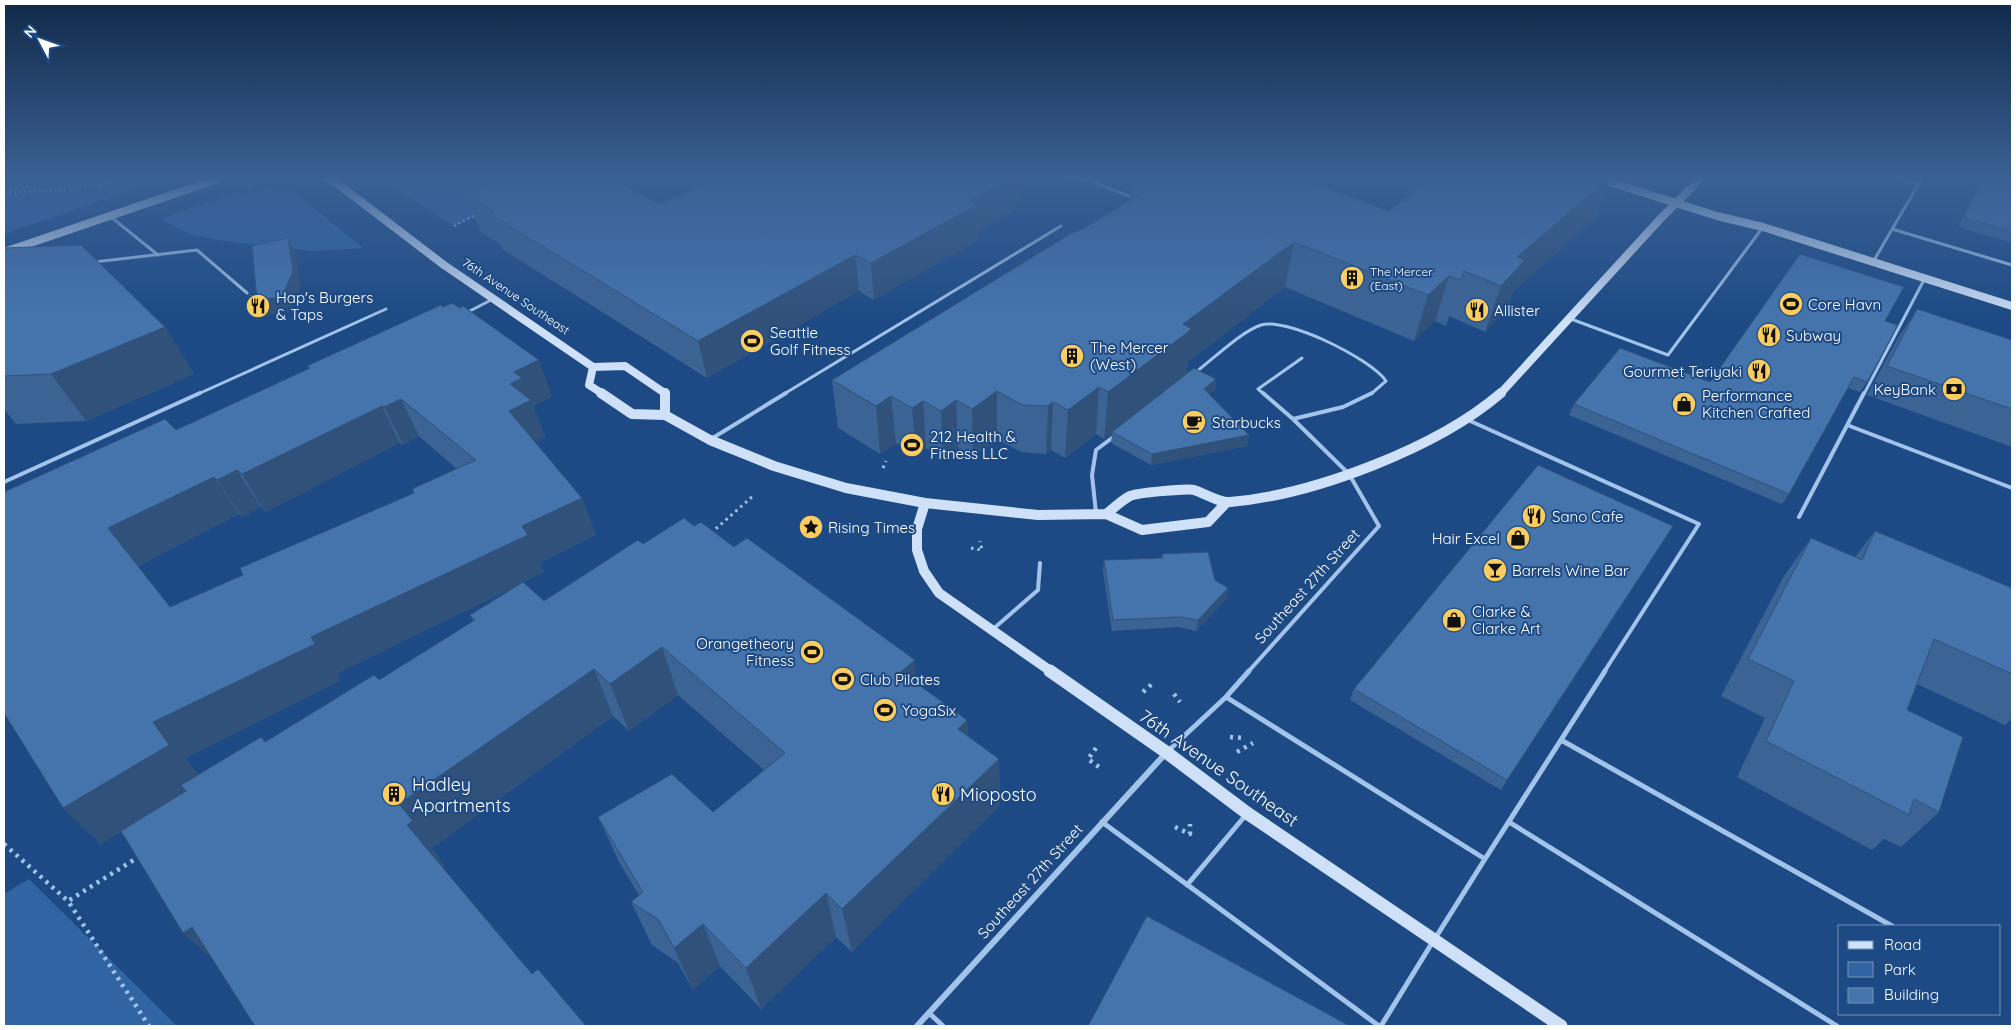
<svg xmlns="http://www.w3.org/2000/svg" width="2016" height="1030" font-family="Quicksand,sans-serif">
<rect width="100%" height="100%" fill="#1d4a84"/>
<path fill="#3064a2" d="M4,178h163l-163,56z
M379,178h197l-43,13 -79,35z
M267,189l24,1 72,58 -51,3 -87,-10 -34,-6 -31,-16 64,-23z
M29,879l148,147h-173v-132z"/>
<g fill="none" stroke-linecap="round" stroke-linejoin="round">
<path stroke="#a3c4ea" stroke-width="2.5" stroke-dasharray="2 3" stroke-linecap="butt" d="M249,186l4,-2
M4,192c47,1 82,-4 128,-14
M454,226l23,-12"/>
<path stroke="#a3c4ea" stroke-width="3" stroke-dasharray="2.5 4" stroke-linecap="butt" d="M883,468l3,-7
M843,528l16,3
M844,528l11,-4
M711,533l42,-37
M971,548l11,2 -2,-9"/>
<path stroke="#a3c4ea" stroke-width="4.5" stroke-dasharray="3 5" stroke-linecap="butt" d="M1143,692l9,-8
M1174,694l6,8
M1230,737l14,1
M1096,748l-8,11 11,8
M1237,752l16,-9
M1175,827l15,7v-10
M4,844l64,57
M140,856l-72,45 81,125"/>
<path stroke="#a3c4ea" stroke-width="3" d="M1062,178l26,2 46,18
M1898,178l21,6
M111,217l47,38
M1892,229l120,36
M94,262l103,-12 50,43
M1873,262l49,-84
M466,313l27,-14
M1571,319l97,36 95,-128
M1196,372c17,-13 46,-41 65,-47 26,-8 110,34 125,56l-15,13
M198,394l188,-85
M784,394l277,-168
M1264,394l-6,-5 44,-31
M1864,394l61,-116"/>
<path stroke="#a3c4ea" stroke-width="4" d="M1293,419l50,-12 29,-14
M1468,420l231,104 -95,148
M1847,425l165,63
M711,439l75,-46
M4,482l196,-89
M1096,513l-4,-38 4,-25 20,-15
M1799,517l65,-124
M992,630l46,-40 2,-27
M1248,672l131,-146 -30,-52 -56,-55 -30,-26"/>
<path stroke="#a3c4ea" stroke-width="5" d="M1226,697l259,162 -49,78
M1561,740l331,186
M1169,750l57,-53 23,-26
M1102,822l277,204
M1509,822l328,204
M1485,859l120,-188
M1187,885l58,-69
M929,1013l14,13
M1381,1026l51,-83"/>
<path stroke="#a3c4ea" stroke-width="6" d="M917,1026l249,-273"/>
<path stroke="#cfe1f8" stroke-width="8" d="M327,178l11,6 106,81 149,102 32,-1 41,28
M1597,178l120,38 46,11 249,79
M4,252l217,-74
M593,367l-4,18 14,9
M1500,394l162,-177 39,-39"/>
<path stroke="#cfe1f8" stroke-width="10" d="M601,393l31,21 33,1 45,25 64,26 72,22 79,15 113,12 68,-1 36,16 66,-8 19,-20
M665,393v22
M925,503l-8,26v21l7,21 15,22 113,79
M1106,514c8,-6 16,-14 24,-18 6,-3 58,-8 64,-6 10,3 25,13 36,12 83,-7 207,-54 271,-109"/>
<path stroke="#cfe1f8" stroke-width="13" d="M1050,671l116,81 81,61 314,213"/>
</g>
<path fill="#3b6495" fill-rule="evenodd" d="M1379,178h232l-16,40 -82,74 -5,13 -23,27 -36,-16 -3,10 -11,-5 -21,20 -129,-54 -97,75 -2,12 30,5 -1,11 -6,4 40,41 -2,11 -96,19 -40,-22 1,-10 -8,6 -8,-5 -31,24 -14,-8 -5,4 -25,-2 -24,-13 -24,18 -15,-9 -15,11 -17,-11 -10,7 -20,-12 -16,11 -42,-26 -6,-48 297,-178 1,-14h195l64,23 26,-20z
M1981,178h31v65l-54,-16z
M468,193l191,11 362,-5 -5,2v8l-39,23 1,8 -104,60 -15,-9 -152,87 -205,-129 -2,-5 -20,-13 -13,-35h2z
M4,248l161,79 29,47 -108,47 -70,3 -12,-15z
M1917,309l95,31v107l-145,-52 31,-57z
M1885,321l-16,58 -9,13 -12,-4 -59,106 -7,10 -213,-89 5,-11 136,-22z
M307,366l245,30 -19,10 12,31 -10,5 47,56 14,37 -56,28 4,9 -21,10 21,19 99,-57 51,-18 223,157 50,37 1,16 31,23 1,46 -148,147 -16,-15 -75,72 -41,-43 -27,24 -15,-27 -26,-18 -21,-43 8,-7 -20,-33 -21,-45 115,-5 51,-42 -86,-75 -49,36 -16,-15 -181,132 13,18 -2,2 89,106 54,52 -373,-67 -30,-26 -62,-102 -20,13 -38,-36 113,-378 133,-61zM419,436l38,33 -45,20 2,4 -171,82 -73,32 -32,-41 101,-52 3,3 19,-10 4,5 135,-69 3,2zM520,584l-50,31 3,6 -94,59 -114,62 -67,33 -12,-17 154,-77 -4,-7z
M1875,531l137,57v130l-7,7 -88,-41 -10,26 32,102 -38,35 -17,-8 -12,11 -135,-73 28,-59 -44,-22 63,-120 27,-38 44,19z
M1667,536l-166,254 -151,-90 4,-11z
M1162,554l53,26 13,8 -2,11 -30,32 -18,-4 -66,4 -9,-60 1,-11 57,-2z"/>
<path fill="#305179" d="M1008,178h13v21l-5,2v8l-39,23 1,8 -104,60 -3,-37 98,-62z
M1291,178h47l-55,41z
M1609,178h2l-16,40 -82,74 -5,13 -23,27 16,-46 16,-29z
M288,238l7,15 6,34 -11,25 -24,3 -9,-15z
M1294,242l-9,45 -97,75 -2,13 -82,64 4,-47 75,-68z
M855,255l4,36 -152,87 -9,-37z
M1449,276l-14,45 -21,20 14,-46z
M165,327l29,47 -108,47 -35,-47z
M539,360l13,36 -19,10 12,31 -21,11 -15,-37 1,-27 4,-12z
M1216,379l-1,11 -12,10 1,-11z
M1099,387l-3,47 -31,24 3,-48z
M997,391v48l-24,18 -1,-48z
M891,396l5,47 -16,11 -4,-48z
M401,399l18,37 -16,9 -19,-38z
M956,400l2,48 -15,11 -2,-48z
M923,401l3,47 -10,7 -4,-47z
M1053,402l-2,48 -5,4 2,-48z
M382,406l18,37 -135,69 -23,-38z
M1249,435l-2,11 -96,19 1,-11z
M237,470l24,37 -19,10 -25,-37z
M214,477l25,37 -102,52 -29,-38z
M582,498l14,37 -56,28 4,9 -208,102 4,7 -154,77 16,23 -101,63 -38,-36 90,-86 158,-85 211,-111z
M1673,526l-6,10 -166,254 6,-10z
M1228,588l-2,11 -30,32 2,-11z
M662,647l16,48 -49,36 -19,-47z
M915,660l4,48 -18,-36z
M594,669l19,47 -181,132 13,18 -6,4 -32,-45 -8,-21z
M967,720l2,47 -11,-38z
M999,759l1,46 -148,147 -10,-43z
M826,893l10,44 -75,72 -15,-41z
M703,924l17,42 -27,24 -19,-42z
M192,927l38,48 -47,-42z"/>
<path fill="#4574ad" stroke="#305179" fill-rule="evenodd" d="M507,178h103l49,26 58,-26h294l-42,23 8,4 -106,58 -16,-8 -157,86 -208,-127 4,-2 -27,-16 4,-1 -3,-2z
M1146,178h153l90,33 43,-33h177l-92,79 8,3 -24,26 -37,-15 -3,9 -12,-4 -21,19 -134,-53 -111,82 9,5 -84,63 -9,-5 -31,23 -15,-8 -5,4 -26,-1 -25,-14 -25,18 -16,-9 -15,11 -18,-10 -11,7 -21,-12 -15,10 -44,-26 243,-149 2,1 66,-39 -13,-5z
M1983,178h29v53l-48,-13z
M288,238l5,33 -11,26 -25,3 -5,-54z
M81,245l84,82 -114,47 -47,2v-128z
M1800,254l104,33 -19,34 13,4 -29,54 -2,3 -13,-5 -65,117 -215,-90 46,-56 90,34z
M452,303l8,5 3,-2 76,54 -25,12 8,6 -12,6 21,16 -22,11 73,87 -60,28 6,9 -217,102 4,7 -162,78 16,23 -106,63 -59,-95v-221l161,-73 11,11 134,-62 -3,-2 134,-61 2,2zM401,399l75,61 -64,29 2,4 -174,75 3,7 -73,32 -62,-79 106,-51 3,3 20,-10 5,4 140,-68 2,1z
M1917,309l95,31v69l-125,-43z
M1194,368l22,11 -12,10 45,46 -97,19 -40,-22z
M1538,465l135,61 -166,254 -153,-91z
M684,518l10,8 7,-4 33,25 13,-9 168,122 -14,12 66,48 -9,9 41,30 -157,150 -16,-16 -80,75 -43,-44 -29,24 -15,-28 -28,-18 12,-10 -45,-75 74,-43 41,38 72,-59 -123,-106 -52,37 -16,-15 -195,135 14,17 -6,4 125,149 6,-5 48,57h-331l-63,-99 -9,6 -62,-102 65,-40 -5,-6 80,-48 4,5 109,-67 5,5 96,-60 -5,-5 53,-33 21,19 94,-61 5,4z
M1875,531l137,57v86l-78,-35 -27,71 56,27 -24,75 -25,-13 -5,16 -143,-74 28,-60 -46,-22 63,-121 51,22z
M1208,552l7,28 13,8 -30,32 -18,-3 -67,3 -9,-60 59,-2 -1,-4z
M1147,916l203,110h-262z"/>
<linearGradient id="sky" x2="0" y2="1"><stop stop-color="#102949"/><stop offset="0.55" stop-color="#3a6094"/><stop offset="1" stop-color="#3a6094" stop-opacity="0"/></linearGradient>
<rect width="2016" height="322" fill="url(#sky)"/>
<defs>
<g id="building-disc" transform="scale(1.25)"><circle r="9.5" fill="#facd61" stroke="#1d4a84"/><path d="M-4-6H4V6H1V3H-1V6H-4ZM-2.5-4.3h1.7v1.8h-1.7ZM.8-4.3h1.7v1.8H.8ZM-2.5-1h1.7V.8h-1.7ZM.8-1h1.7V.8H.8Z" fill="#111"/></g>
<g id="stadium-disc" transform="scale(1.25)"><circle r="9.5" fill="#facd61" stroke="#1d4a84"/><path d="M0-5a6.5 5 0 1 0 0 10a6.5 5 0 1 0 0-10ZM-3.5-1.8h7v3.6h-7Z" fill="#111"/></g>
<g id="restaurant-disc" transform="scale(1.25)"><circle r="9.5" fill="#facd61" stroke="#1d4a84"/><path d="M-5-6h1v4h1v-4h1v4h1v-4h1v5L-1.5 .5V6h-2V.5L-5-1ZM5-6V6H3V1.5H1.5Q1.5-4 5-6Z" fill="#111"/></g>
<g id="bank-disc" transform="scale(1.25)"><circle r="9.5" fill="#facd61" stroke="#1d4a84"/><path d="M-6-4H6V4H-6ZM0-2.3a2.3 2.3 0 1 0 0 4.6a2.3 2.3 0 1 0 0-4.6Z" fill="#111"/></g>
<g id="shop-disc" transform="scale(1.25)"><circle r="9.5" fill="#facd61" stroke="#1d4a84"/><path d="M-5-2.5h2.3a2.7 3.5 0 0 1 5.4 0H5L5.5 6h-11ZM-1.5-2.5h3a1.5 2.3 0 0 0-3 0Z" fill="#111"/></g>
<g id="cafe-disc" transform="scale(1.25)"><circle r="9.5" fill="#facd61" stroke="#1d4a84"/><path d="M-5.5-4.5H6V0H3Q3 3.5 0 3.5H-2.5Q-5.5 3.5-5.5 0ZM3-3.2v2h1.7v-2ZM-6 4.5H4V6H-6Z" fill="#111"/></g>
<g id="sight-disc" transform="scale(1.25)"><circle r="9.5" fill="#facd61" stroke="#1d4a84"/><path d="M0-6L1.8-2.2L6-1.7L2.9 1.2L3.7 5.4L0 3.3L-3.7 5.4L-2.9 1.2L-6-1.7L-1.8-2.2Z" fill="#111"/></g>
<g id="bar-disc" transform="scale(1.25)"><circle r="9.5" fill="#facd61" stroke="#1d4a84"/><path d="M-6-5H6L.8 .8V4.5H3.5V6h-7V4.5H-.8V.8Z" fill="#111"/></g>
</defs>
<g fill-rule="evenodd">
<use href="#building-disc" x="1352" y="278"/>
<use href="#stadium-disc" x="1791" y="304"/>
<use href="#restaurant-disc" x="258" y="306"/>
<use href="#restaurant-disc" x="1477" y="310"/>
<use href="#restaurant-disc" x="1769" y="335"/>
<use href="#stadium-disc" x="752" y="341"/>
<use href="#building-disc" x="1072" y="356"/>
<use href="#restaurant-disc" x="1759" y="371"/>
<use href="#bank-disc" x="1954" y="389"/>
<use href="#shop-disc" x="1684" y="404"/>
<use href="#cafe-disc" x="1194" y="422"/>
<use href="#stadium-disc" x="912" y="445"/>
<use href="#restaurant-disc" x="1534" y="516"/>
<use href="#sight-disc" x="811" y="527"/>
<use href="#shop-disc" x="1518" y="538"/>
<use href="#bar-disc" x="1495" y="570"/>
<use href="#shop-disc" x="1454" y="620"/>
<use href="#stadium-disc" x="812" y="652"/>
<use href="#stadium-disc" x="843" y="679"/>
<use href="#stadium-disc" x="885" y="710"/>
<use href="#building-disc" x="394" y="794"/>
<use href="#restaurant-disc" x="943" y="794"/>
</g>
<g text-anchor="middle" dominant-baseline="central" stroke-width="4" stroke-linejoin="round" paint-order="stroke">
<g font-size="12" fill="#fff" stroke="#1d4a84" text-anchor="start">
<text x="1370" y="271">The Mercer<tspan x="1370" dy="14">(East)</tspan></text>
</g>
<g font-size="12" fill="#fff" stroke="#1d4a84">
<text transform="translate(516 296) rotate(34)">76th Avenue Southeast</text>
</g>
<g font-size="15" fill="#fff" stroke="#1d4a84" text-anchor="start">
<text x="276" y="297">Hap's Burgers<tspan x="276" dy="17">&amp; Taps</tspan></text>
<text x="1808" y="304">Core Havn</text>
<text x="1494" y="310">Allister</text>
<text x="770" y="332">Seattle<tspan x="770" dy="17">Golf Fitness</tspan></text>
<text x="1786" y="335">Subway</text>
<text x="1090" y="347">The Mercer<tspan x="1090" dy="17">(West)</tspan></text>
<text x="1742" y="371" text-anchor="end">Gourmet Teriyaki</text>
<text x="1936" y="389" text-anchor="end">KeyBank</text>
<text x="1702" y="395">Performance<tspan x="1702" dy="17">Kitchen Crafted</tspan></text>
<text x="1212" y="422">Starbucks</text>
<text x="930" y="436">212 Health &amp;<tspan x="930" dy="17">Fitness LLC</tspan></text>
<text x="1552" y="516">Sano Cafe</text>
<text x="828" y="527">Rising Times</text>
<text x="1500" y="538" text-anchor="end">Hair Excel</text>
<text x="1512" y="570">Barrels Wine Bar</text>
<text x="1472" y="611">Clarke &amp;<tspan x="1472" dy="17">Clarke Art</tspan></text>
<text x="794" y="643" text-anchor="end">Orangetheory<tspan x="794" dy="17">Fitness</tspan></text>
<text x="860" y="679">Club Pilates</text>
<text x="902" y="710">YogaSix</text>
</g>
<g font-size="15" fill="#fff" stroke="#1d4a84">
<text transform="translate(1307 586) rotate(-48)">Southeast 27th Street</text>
<text transform="translate(1030 881) rotate(-48)">Southeast 27th Street</text>
</g>
<g font-size="18" fill="#fff" stroke="#1d4a84">
<text transform="translate(1219 768) rotate(35)">76th Avenue Southeast</text>
</g>
<g font-size="18" fill="#fff" stroke="#1d4a84" text-anchor="start">
<text x="412" y="784">Hadley<tspan x="412" dy="21">Apartments</tspan></text>
<text x="960" y="794">Mioposto</text>
</g>
</g>
<rect width="2016" height="1030" fill="none" stroke="#ffffff" stroke-width="10"/>
<rect x="1838" y="925" width="162" height="90" fill="#1d4a84" stroke="#7792b5"/>
<rect x="1848" y="941" width="25" height="8" fill="#cfe1f8" stroke="#7792b5"/>
<text x="1884" y="950" font-size="15" fill="#ffffff">Road</text>
<rect x="1848" y="962" width="25" height="15" fill="#3064a2" stroke="#7792b5"/>
<text x="1884" y="975" font-size="15" fill="#ffffff">Park</text>
<rect x="1848" y="988" width="25" height="15" fill="#4574ad" stroke="#7792b5"/>
<text x="1884" y="1000" font-size="15" fill="#ffffff">Building</text>
<g transform="translate(40 40) rotate(311)" stroke="#1d4a84" stroke-width="4" paint-order="stroke">
<path d="M0-4L9 19L0 12L-9 19Z" fill="#ffffff"/>
<text y="-8" font-size="14" font-weight="bold" text-anchor="middle" fill="#ffffff">N</text>
</g>
</svg>
